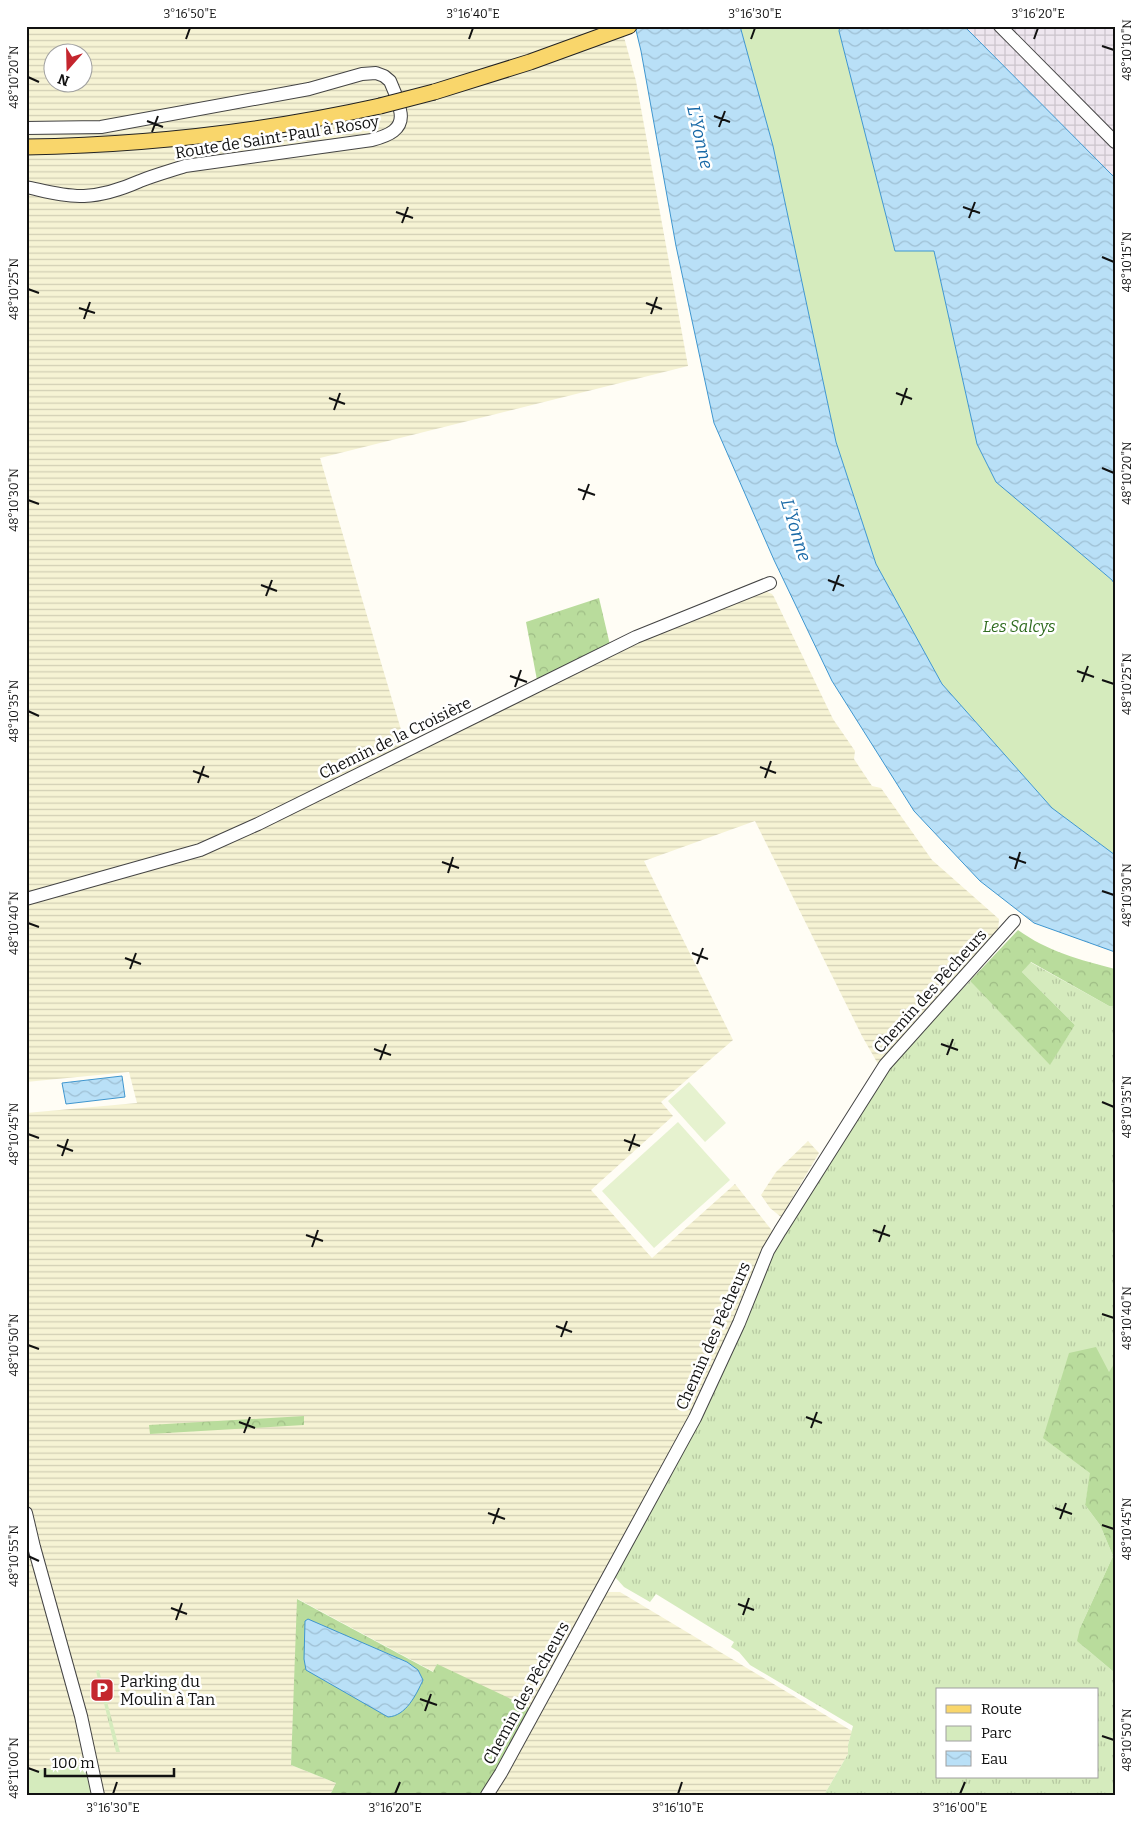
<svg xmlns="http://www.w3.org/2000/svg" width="1141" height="1821" font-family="Bitter,serif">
<defs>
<pattern id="industrial-grid" width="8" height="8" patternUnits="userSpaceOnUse" patternTransform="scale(1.25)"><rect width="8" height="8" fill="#eee6ef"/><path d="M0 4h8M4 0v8" fill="none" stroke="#cbc4cc"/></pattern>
<pattern id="farmland-rules" width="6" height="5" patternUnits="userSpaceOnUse" patternTransform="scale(1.25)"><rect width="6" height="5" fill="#f6f3d4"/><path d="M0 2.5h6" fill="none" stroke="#d2cfb5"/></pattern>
<pattern id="grass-tufts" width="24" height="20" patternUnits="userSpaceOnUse" patternTransform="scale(1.25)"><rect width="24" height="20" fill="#d5ebbd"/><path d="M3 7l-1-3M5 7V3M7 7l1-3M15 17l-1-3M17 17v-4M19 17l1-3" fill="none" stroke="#b6c8a1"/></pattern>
<pattern id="forest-crowns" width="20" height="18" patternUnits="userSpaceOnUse" patternTransform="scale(1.25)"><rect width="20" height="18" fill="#b9dc9c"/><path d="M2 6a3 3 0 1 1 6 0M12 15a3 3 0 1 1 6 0" fill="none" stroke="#9ebc85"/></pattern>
<pattern id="water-waves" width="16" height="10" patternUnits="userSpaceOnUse" patternTransform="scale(1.25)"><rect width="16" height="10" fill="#b9e0f7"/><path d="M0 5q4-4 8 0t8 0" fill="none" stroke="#9ebfd3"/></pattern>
</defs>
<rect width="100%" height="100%" fill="#fffdf5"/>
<path fill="url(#industrial-grid)" d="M964,26h151v152z"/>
<path fill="url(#farmland-rules)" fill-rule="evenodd" d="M26,26h595l15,55 52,285 -368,92 88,295 226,-110 131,-52 7,3 2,3 59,122 22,32 -1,8 18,27 9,2 51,72 67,59 -1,13 -117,134 -3,-2 -16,-28 -107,-215 -111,40 89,179 -72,62 12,14 -82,74 61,68 83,-74 39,49 -24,55 -144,304h14l232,139 -4,14v9l-24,41h-341l-46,-131 -3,8 -136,-73 -7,166 45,18 -6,12h-236l-8,-30 -60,6v-658l111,-10 -8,-31 -103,10zM52,52h30v30h-30z
M808,1141l11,12 -38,64 -11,-9 -9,-13 15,-23z"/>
<path fill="url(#grass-tufts)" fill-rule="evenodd" d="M1030,962l79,44 6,1v355l-6,11 -24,132 15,20 13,31 -33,72 3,18 32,27v122h-291l24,-41v-9l5,-19 -103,-61 -11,-13 -8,-5 3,-5 -78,-48 -6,8 -26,-15 -9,-10 156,-325 116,-184 83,-87 80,83 25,-39 -53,-53zM937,1690h160v87h-160z
M99,1670l21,82h-4l-20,-81z"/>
<path fill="url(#forest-crowns)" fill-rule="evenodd" d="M599,598l11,47 -73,35 -11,-58z
M1018,930c29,21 62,30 97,39v38l-6,-1 -78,-44 -9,10 53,53 -25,40 -80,-84z
M1096,1347l13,25 6,-10v311l-38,-32 3,-13 33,-72 -13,-31 -15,-20 5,-32 -47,-35 26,-85z
M304,1416v9l-154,9 -1,-9z
M297,1599l136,73 4,-8 95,45 -49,86h-153l6,-12 -45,-18zM370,1647l37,15 -101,8z"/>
<path fill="#d5ebbd" d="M740,26h100l-1,5 56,220h39l43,193 19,38 116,98 3,5v270l-63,-47 -110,-124 -66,-120 -40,-122 -63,-296z
M86,1765l8,30h-68v-24z"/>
<path fill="#e6f2cf" d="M689,1082l37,41 -21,19 -37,-41z
M678,1122l52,58 -76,68 -52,-57z"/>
<path fill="url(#water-waves)" stroke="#3f96cf" d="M635,26h105l33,120 63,296 40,122 66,120 110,124 63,47v97l-81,-29 -54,-42 -66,-70 -82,-130 -58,-121 -60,-137 -38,-177 -35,-195z
M840,26h124l151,152v407l-3,-5 -116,-98 -19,-38 -43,-193h-39l-56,-220z
M122,1076l3,21 -59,7 -4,-21z
M308,1619l99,43 11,8 5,10c-7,15 -17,36 -35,37l-82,-47 -2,-11 1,-38z"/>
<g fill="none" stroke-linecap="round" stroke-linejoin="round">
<g stroke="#444" stroke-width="14">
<path id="minor" d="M1000,26l115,116
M26,128l75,-1 208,-38 53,-15 14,-1 8,3 6,5 5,12
M26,187c19,4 39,10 58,9 21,-1 38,-7 56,-15 15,-6 30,-10 45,-15l187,-26c15,-4 33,-10 28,-30
M26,899l174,-49 58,-26 378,-187 134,-54
M26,1513l8,34 47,169 17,79
M487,1795l14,-22 194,-355 44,-95 29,-72 12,-20 105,-166 129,-144"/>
</g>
<g stroke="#222" stroke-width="17">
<path id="major" d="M434,92l96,-30 99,-36
M26,147c120,-2 237,-15 354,-41"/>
</g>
<use href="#minor" stroke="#fff" stroke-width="12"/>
<use href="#major" stroke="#f9d66b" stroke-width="15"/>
<g stroke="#222" stroke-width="17" stroke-linecap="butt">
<path id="major-bridge" d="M380,106l54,-14"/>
</g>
<use href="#major-bridge" stroke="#f9d66b" stroke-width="15"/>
</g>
<path fill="none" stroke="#111" stroke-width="2" d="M186,39l4,-11M469,39l4,-11M751,39l4,-11M1034,39l4,-11M1102,46l12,4M28,77l11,5M714,116l16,6M147,121l16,6M719,127l6,-16M152,132l6,-16M963,207l17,6M396,212l17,6M969,218l6,-16M402,223l6,-16M1102,257l12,5M28,289l11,4M646,303l16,6M79,308l16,5M651,314l6,-17M84,319l6,-17M896,393l16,6M329,398l16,6M901,405l6,-17M334,410l6,-17M1102,468l12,5M578,489l17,6M28,500l11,4M583,500l6,-16M828,580l16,6M261,585l16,6M833,591l6,-16M266,596l6,-16M1077,671l17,6M510,676l17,6M1102,680l12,4M1082,682l6,-16M515,687l6,-17M28,711l11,5M760,767l16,6M193,771l16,6M765,778l6,-17M198,783l6,-17M1009,857l17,6M442,862l17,6M1015,869l5,-17M448,873l5,-16M1102,891l12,4M28,923l11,4M692,953l16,6M125,958l16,6M697,964l6,-16M130,969l6,-16M941,1044l17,6M374,1049l17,6M947,1055l6,-16M380,1060l6,-16M1102,1102l12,5M28,1134l11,4M624,1140l16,6M57,1145l16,6M629,1151l6,-17M62,1156l6,-17M873,1230l17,6M306,1235l17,6M879,1242l6,-17M312,1247l6,-17M1102,1314l12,4M556,1326l16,6M561,1337l6,-16M28,1345l11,4M806,1417l16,6M239,1422l16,6M811,1428l6,-16M244,1433l6,-16M1055,1508l17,6M488,1513l17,6M1060,1519l6,-16M493,1524l6,-16M1102,1525l12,4M28,1556l11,5M738,1604l16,6M171,1608l16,6M743,1615l6,-17M176,1620l6,-17M420,1699l17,6M425,1711l6,-17M1102,1736l12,4M28,1768l11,4M113,1794l4,-12M395,1794l5,-12M678,1794l4,-12M960,1794l5,-12"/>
<defs>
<g id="parking-square" transform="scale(1.25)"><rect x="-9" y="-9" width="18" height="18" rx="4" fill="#c4262e" stroke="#fff"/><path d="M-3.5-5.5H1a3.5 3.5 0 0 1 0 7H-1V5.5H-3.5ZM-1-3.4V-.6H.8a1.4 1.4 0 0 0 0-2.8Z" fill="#fff"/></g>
</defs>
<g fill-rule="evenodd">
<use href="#parking-square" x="102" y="1690"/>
</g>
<g text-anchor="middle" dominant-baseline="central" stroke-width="5" stroke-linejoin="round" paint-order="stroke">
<g font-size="16" fill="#111" stroke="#fff">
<text transform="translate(277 137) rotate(-9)">Route de Saint-Paul à Rosoy</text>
<text transform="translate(395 738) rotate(-26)">Chemin de la Croisière</text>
<text transform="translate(930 991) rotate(-48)">Chemin des Pêcheurs</text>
<text transform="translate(713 1336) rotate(-66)">Chemin des Pêcheurs</text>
<text transform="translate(526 1693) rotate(-61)">Chemin des Pêcheurs</text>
</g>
<g font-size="16" font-style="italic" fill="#2f6b1f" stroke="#fff">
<text x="1019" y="626">Les Salcys</text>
</g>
<g font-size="16" fill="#111" stroke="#fff" text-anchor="start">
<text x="120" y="1681">Parking du<tspan x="120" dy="18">Moulin à Tan</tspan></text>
</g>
<g font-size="18" font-style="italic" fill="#1768a6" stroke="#fff">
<text transform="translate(700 137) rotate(77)">L'Yonne</text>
<text transform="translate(796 530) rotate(73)">L'Yonne</text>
</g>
</g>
<rect width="1141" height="1821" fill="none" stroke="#ffffff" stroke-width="55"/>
<rect x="936" y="1688" width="162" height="90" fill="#ffffff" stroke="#a0a0a0"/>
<rect x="946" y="1705" width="25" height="8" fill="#f9d66b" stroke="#a0a0a0"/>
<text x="981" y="1714" font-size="15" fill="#111111">Route</text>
<rect x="946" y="1726" width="25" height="15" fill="#d5ebbd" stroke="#a0a0a0"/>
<text x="981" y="1738" font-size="15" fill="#111111">Parc</text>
<rect x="946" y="1751" width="25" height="15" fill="url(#water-waves)" stroke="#a0a0a0"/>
<text x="981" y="1764" font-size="15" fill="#111111">Eau</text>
<g transform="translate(68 68) rotate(200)"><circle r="24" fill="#ffffff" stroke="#a0a0a0"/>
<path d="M0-4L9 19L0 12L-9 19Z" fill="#c4262e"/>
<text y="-8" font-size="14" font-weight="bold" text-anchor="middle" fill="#111111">N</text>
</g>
<path d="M45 1768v8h129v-8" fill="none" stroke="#111111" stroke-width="2.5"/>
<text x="52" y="1768" font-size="15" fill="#111111" stroke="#ffffff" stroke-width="4" paint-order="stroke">100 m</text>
<rect x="28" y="28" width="1086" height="1766" fill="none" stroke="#111" stroke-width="2"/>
<g font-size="12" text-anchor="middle" fill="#111">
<text x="190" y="18">3°16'50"E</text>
<text x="473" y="18">3°16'40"E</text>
<text x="755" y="18">3°16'30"E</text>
<text x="1038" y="18">3°16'20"E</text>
<text transform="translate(1127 50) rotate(-90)" y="4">48°10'10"N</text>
<text transform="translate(14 77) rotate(-90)" y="4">48°10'20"N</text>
<text transform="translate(1127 262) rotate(-90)" y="4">48°10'15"N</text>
<text transform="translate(14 289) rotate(-90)" y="4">48°10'25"N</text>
<text transform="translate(1127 473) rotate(-90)" y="4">48°10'20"N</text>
<text transform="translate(14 500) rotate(-90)" y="4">48°10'30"N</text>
<text transform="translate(1127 684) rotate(-90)" y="4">48°10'25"N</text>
<text transform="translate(14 711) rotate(-90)" y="4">48°10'35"N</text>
<text transform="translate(1127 895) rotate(-90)" y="4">48°10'30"N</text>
<text transform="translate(14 923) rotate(-90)" y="4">48°10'40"N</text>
<text transform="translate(1127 1107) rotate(-90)" y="4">48°10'35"N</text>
<text transform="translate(14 1134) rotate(-90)" y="4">48°10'45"N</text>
<text transform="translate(1127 1318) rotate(-90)" y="4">48°10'40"N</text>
<text transform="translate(14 1345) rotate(-90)" y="4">48°10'50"N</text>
<text transform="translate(1127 1529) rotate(-90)" y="4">48°10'45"N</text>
<text transform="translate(14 1556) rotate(-90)" y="4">48°10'55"N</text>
<text transform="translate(1127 1740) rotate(-90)" y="4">48°10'50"N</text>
<text transform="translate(14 1768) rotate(-90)" y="4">48°11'00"N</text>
<text x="113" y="1812">3°16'30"E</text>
<text x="395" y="1812">3°16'20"E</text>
<text x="678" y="1812">3°16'10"E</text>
<text x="960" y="1812">3°16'00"E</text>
</g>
</svg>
